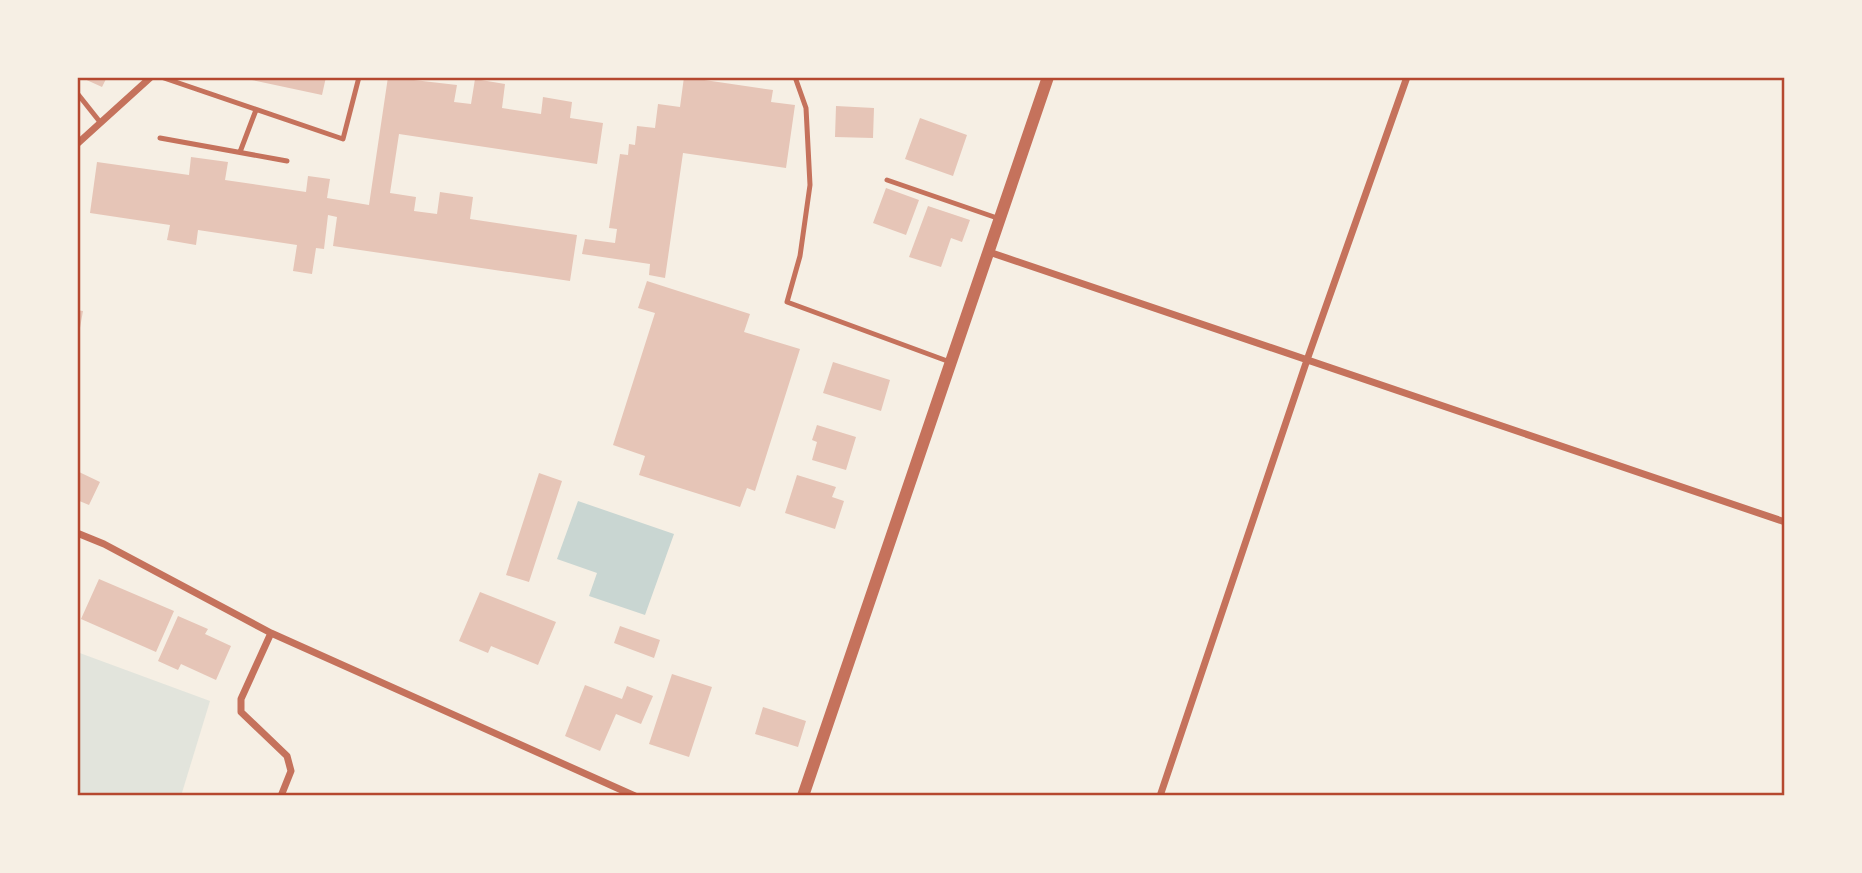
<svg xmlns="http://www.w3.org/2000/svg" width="1862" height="873" font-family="Helvetica,sans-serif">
<rect width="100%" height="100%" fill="#f6efe4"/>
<path fill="#e2e4dc" d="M77,652l133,49 -29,95h-104z"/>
<path fill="#c9d6d2" d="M578,501l96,33 -29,81 -56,-19 8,-23 -40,-14z"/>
<path fill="#e6c5b7" d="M80,77h27l-5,10z
M252,77h74l-4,18 -70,-15z
M388,77l69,8 -3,17 17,2 4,-25 30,5 -3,24 39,6 2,-17 29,5 -2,16 33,5 -6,41 -198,-30 -9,59 26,4 -2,14 23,3 3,-22 33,5 -3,22 107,16 -7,46 -237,-35 4,-29 -9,-2 -4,34 -8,-1 -4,26 -19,-3 4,-26 -99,-15 -2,15 -29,-5 3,-15 -80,-12 7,-51 92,13 2,-18 37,5 -3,18 81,12 2,-16 22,3 -3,19 42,7z
M684,77l89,13 -2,12 24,3 -9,63 -103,-15 -18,125 -16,-3 1,-11 -68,-10 3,-15 30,4 2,-14 -8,-1 11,-74 8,1 1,-11 6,1 2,-19 18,2 3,-24 22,3z
M836,106l38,2 -1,30 -38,-1z
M920,118l47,17 -14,41 -48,-17z
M886,188l33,12 -13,35 -33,-12z
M928,206l42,14 -8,22 -11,-4 -10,29 -32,-10z
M647,281l103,33 -6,18 56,17 -45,142 -8,-3 -7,19 -101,-32 6,-19 -32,-11 42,-132 -17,-5z
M77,310l6,1 -5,28h-1z
M833,362l57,18 -9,31 -58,-18z
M817,425l39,12 -10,33 -34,-10 5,-18 -5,-2z
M77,471l23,11 -11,23 -12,-5z
M539,473l23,8 -33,101 -23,-7z
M797,475l39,12 -4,10 12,4 -9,28 -50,-16z
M99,579l75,32 -18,41 -75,-33z
M480,592l76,30 -18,43 -47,-19 -3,7 -29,-12z
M178,616l30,13 -3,5 26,12 -15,34 -35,-16 -3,6 -20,-9z
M620,626l40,14 -6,18 -40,-15z
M672,674l40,13 -23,70 -40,-13z
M585,685l37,14 5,-13 26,10 -12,28 -25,-10 -16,37 -35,-15z
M763,707l43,14 -8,26 -43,-13z"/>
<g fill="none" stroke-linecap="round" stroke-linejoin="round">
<path stroke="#c5725c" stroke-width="5" d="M161,77l182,62 16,-62
M795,77l11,31 4,77 -10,71 -13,46 163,60
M77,93l23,29
M160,138l127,23
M240,152l16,-42
M887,180l113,39"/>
<path stroke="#c5725c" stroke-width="7" d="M77,144l74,-67
M989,252l796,270
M77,533l27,11 167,89 364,163
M271,633l-30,66v13l46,44 4,15 -10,25
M1160,796l147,-436 100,-283"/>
<path stroke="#c5725c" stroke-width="12" d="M803,796l245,-719"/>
</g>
<rect width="1862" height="873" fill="none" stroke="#f6efe4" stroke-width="158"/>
<rect x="79" y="79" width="1704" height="715" fill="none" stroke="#b5482f" stroke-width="2.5"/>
</svg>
